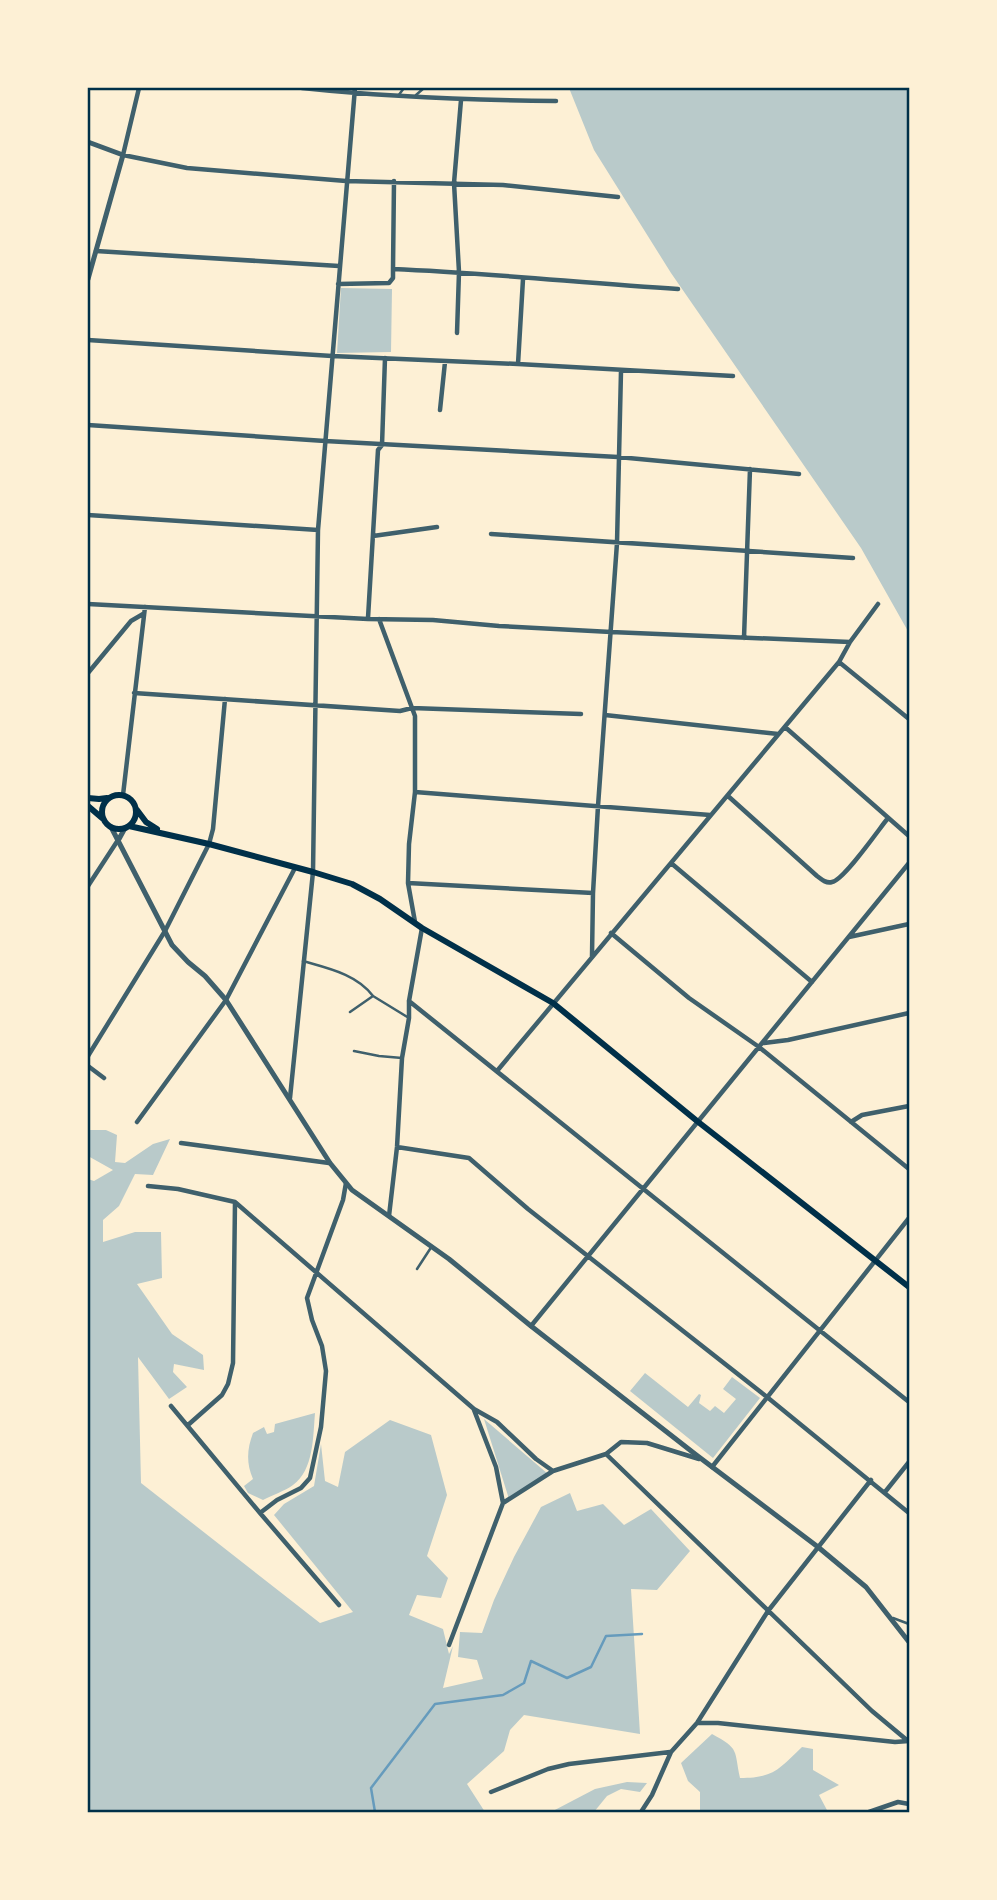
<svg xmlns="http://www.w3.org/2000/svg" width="997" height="1900" font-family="Helvetica,sans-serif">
<rect width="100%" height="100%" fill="#fdf0d5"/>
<path fill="#b9caca" d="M569,88h340v545l-48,-85 -190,-275 -77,-123z
M341,288l51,1 -1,63 -54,1z
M88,1130h18l11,5 -2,27 10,1 28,-19 17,-5 -17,36 -18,-1 -16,32 -16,14v22l32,-10h26l1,46 -25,6 35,50 31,21 1,15 -30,-6 -1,8 14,15 -18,12 -31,-42 3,126 179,140 33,-11 -79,-97 10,-11 30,-18 7,-42 4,37 13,6 7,-35 45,-32 41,15 16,60 -20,61 21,22 -7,20 -24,-3 -8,20 34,14 6,25 4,-8 -10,42 40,-9 -6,-19 -19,-3 2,-25 22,1 12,-33 20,-43 27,-50 29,-14 7,18 26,-7 21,21 27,-16 39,42 -33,39 -26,-1 9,145 -116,-19 -14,15 -6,21 -37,33 18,28h-397v-633l6,2 19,-11 -25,-14z
M645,1373l43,34 11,-13 2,1 -2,8 11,8 5,-5 9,7 12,-14 -13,-10 9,-12 28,21 -47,60 -83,-67z
M315,1413c-2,23 -1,57 -22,72 -8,6 -21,10 -30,15l-15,-7 -4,-7 9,-7c-7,-16 -6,-30 0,-46l11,-6 3,7 7,-2 1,-8z
M484,1419l64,55 -39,25z
M712,1734c28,15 22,16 28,44 34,0 39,-9 62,-31l11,2v21l26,15 -20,10 9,17h-128v-20l-12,-11 -7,-18z
M627,1782l20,1 -7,9 -19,-3 -14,7 -13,16h-43l44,-23z"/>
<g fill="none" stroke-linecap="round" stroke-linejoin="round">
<path stroke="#669bbc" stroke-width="2.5" d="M375,1812l-4,-24 64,-84 68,-9 21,-12 7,-22 36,17 24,-11 15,-31 36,-2"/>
<path stroke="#3f606c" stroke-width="2.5" d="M416,95l8,-7
M398,96l6,-8
M303,961c24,7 54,13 70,35l36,22
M350,1012l23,-16
M354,1051l25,5 23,2
M417,1269l15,-23
M893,1618l16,6"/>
<path stroke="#3f606c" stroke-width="4.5" d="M139,88l-16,67 64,13 159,13 157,4 115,12
M302,88c85,9 168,12 254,13
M96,251l243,15
M393,269l1,-88
M338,284l51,-1 4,-5v-9c95,4 190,14 285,20
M457,333l2,-61 -5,-89 7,-83
M88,340l244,16 186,8 215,12
M518,364l5,-85
M440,410l5,-48
M88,425l237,16 293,16 181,17
M88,515l230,15
M491,534l362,24
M373,536l64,-9
M88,604l280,15 65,1 66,6 112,6 239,10
M368,618l10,-168 4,-5 3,-87
M379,619l36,97v76l-6,52 -1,39 7,39
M744,638l6,-169
M839,662l70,57
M88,673l43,-52 12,-7
M134,693l266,18 12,-3 169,6
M605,715l173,19
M785,727l124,109
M415,792l295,23
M123,795l22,-188
M728,796l89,80c4,3 9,8 15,6 12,-2 47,-53 56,-64
M671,863l141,119
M408,883l185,10
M88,886l30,-46
M611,933l78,65 70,49 150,122
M849,937l60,-13
M592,956l1,-63 5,-87 19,-263 4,-172
M409,1001l500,401
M764,1043l24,-3 121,-27
M88,1056l77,-125 44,-87 4,-15 12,-130
M88,1066l16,12
M497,1071l342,-409 11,-20 28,-38
M290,1098l23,-226 5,-342 37,-442
M137,1122l89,-122 69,-132
M851,1122l11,-7 47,-9
M181,1143l148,20
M397,1147l72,11 59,51 239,188 142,116
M148,1186l30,3 57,13 239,207 23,13 39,37 17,12
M389,1216l8,-69 5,-89 7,-40v-17l13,-73
M531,1326l378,-463
M171,1406l89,107 79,92
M474,1410l22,57 7,36
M188,1425l34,-30 6,-11 5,-21 2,-161
M606,1454l266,257 36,30
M712,1467l197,-249
M885,1492l24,-30
M260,1513l17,-13 24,-12 9,-10 11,-51 5,-56 -4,-25 -10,-26 -5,-22 36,-98 3,-17
M449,1645l54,-142 50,-32 53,-17 15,-12 26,1 52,16
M697,1723h21l177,19 14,-1
M491,1792l57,-23 21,-5 101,-12
M641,1812l11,-17 19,-43 26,-29 71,-112 103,-131
M869,1812l29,-10 11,2"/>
<path stroke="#3f606c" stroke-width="5" d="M88,142l35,13 -35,124
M111,827l61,118 16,17 17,14 21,24 104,163 22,27 97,69 82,67 164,128 123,93 48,40 43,55
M119,839l6,-11"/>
<path stroke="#003049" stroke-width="6" d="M102 812a17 17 0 1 1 34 0a17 17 0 1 1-34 0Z
M88,798l11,1 8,-1
M88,806l14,12
M137,810l9,12 11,7
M129,826l80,18 104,28 39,12 28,15 42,29 131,75 144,118 212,166"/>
</g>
<rect width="997" height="1900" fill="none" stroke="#fdf0d5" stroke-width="178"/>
<rect x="89" y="89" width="819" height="1722" fill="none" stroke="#003049" stroke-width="2.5"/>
</svg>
